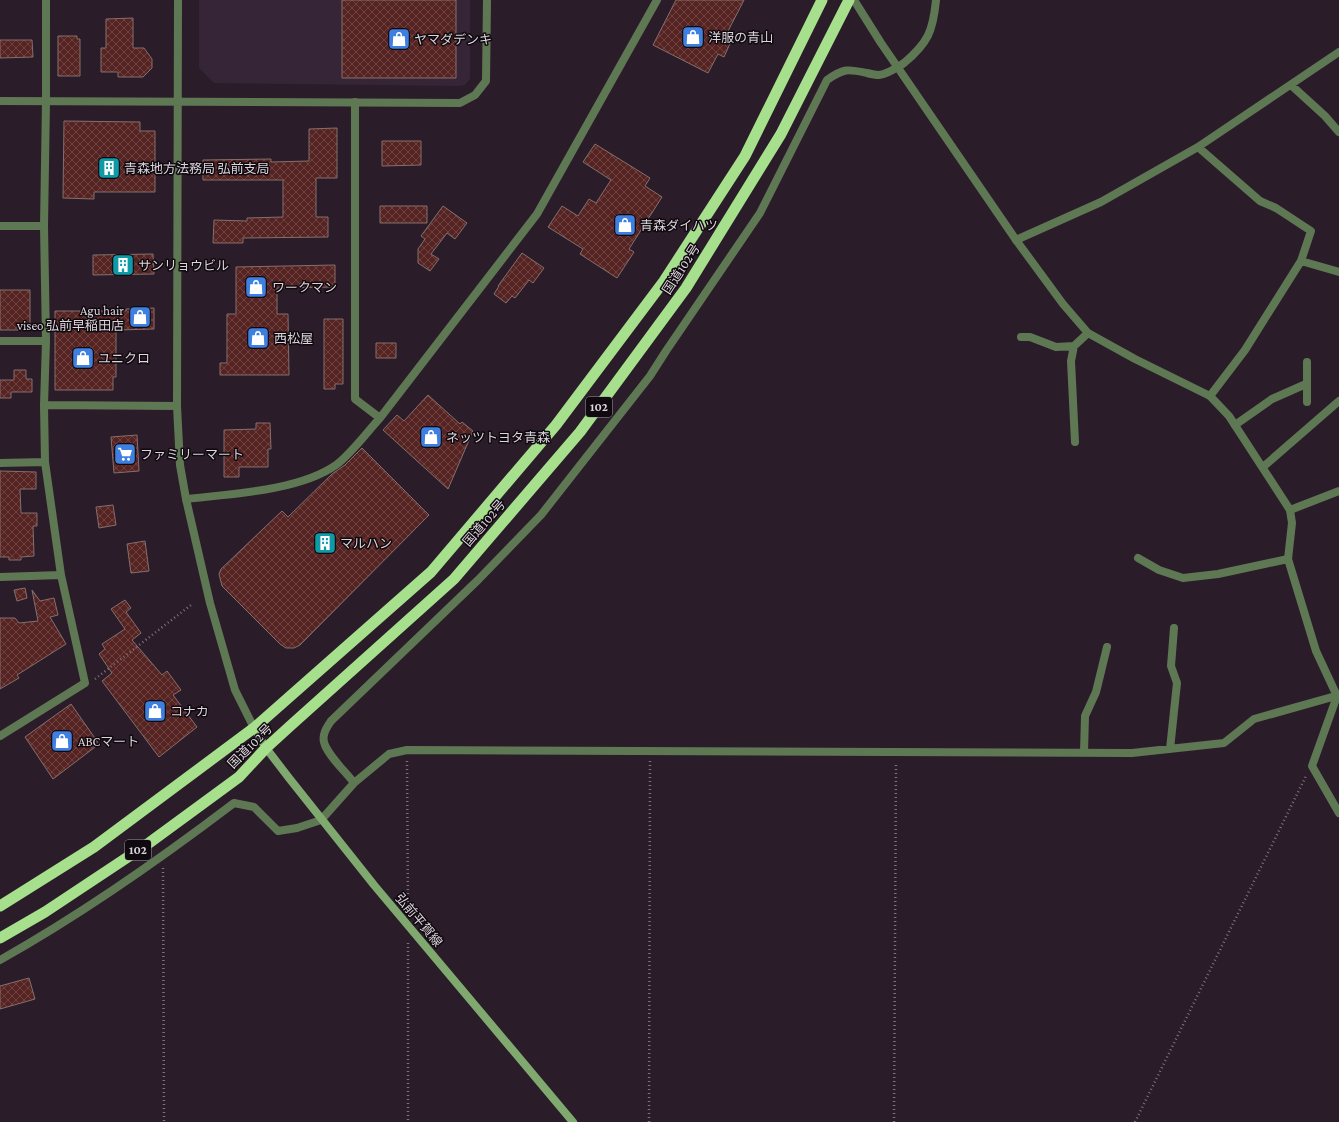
<svg xmlns="http://www.w3.org/2000/svg" width="1339" height="1122" font-family="'Crimson Pro','Noto Sans JP',serif">
<defs>
<pattern id="building-cross-hatch" width="8" height="8" patternUnits="userSpaceOnUse"><rect width="8" height="8" fill="#552321"/><path d="M0 0l8 8M0 8l8-8" fill="none" stroke="#6d4241"/></pattern>
</defs>
<rect width="100%" height="100%" fill="#2a1d29"/>
<path fill="#362536" d="M199,0h271v79l-5,6 -8,1 -243,-3 -15,-15z"/>
<path fill="url(#building-cross-hatch)" stroke="#856f6d" d="M342,0h114v78h-114z
M676,0h68l-18,35 6,4 -8,18 -6,-3 -10,19 -55,-28z
M133,18v30h11l8,11v9l-9,9h-25v-5h-17v-24h5v-29z
M58,36h19v3h3v37h-22z
M0,40h32l1,17 -33,1z
M64,121l76,1v9h15v61h-61v7l-31,-1z
M337,128v50h-21v39h12v20l-85,1v5h-30l1,-23 33,1v-3l36,-1v-37h-80v-20l68,-1v3l38,-1v-32z
M382,141h39v24l-39,1z
M595,144l55,34 -5,8 17,11 -33,52 5,3 -17,26 -37,-24 3,-5 -35,-22 14,-21 16,10 11,-17 7,4 15,-23 -28,-18z
M380,206h47v17h-47z
M443,206l24,17 -12,16 -8,-6 -16,21 8,5 -9,12 -12,-8v-14l7,-10 -4,-3z
M522,253l22,15 -11,15 -4,-3 -14,18 -3,-2 -6,7 -12,-9 5,-8h-1z
M153,254l1,20 -61,1v-20z
M335,265v22l-58,1v26h11l1,61h-69v-12h7v-49h9v-47z
M0,290h30v40h-30z
M154,308v21l-38,1v47h-3v13h-58v-79h71v-2z
M324,319h19v65h-8v5h-11z
M376,343h20v15h-20z
M14,370h12v9h6v13h-21v6h-11v-18h14z
M428,395l32,29 2,-2 11,9 -25,58 -65,-59 14,-15 7,6z
M256,423h14l1,26h-3v18h-29v10h-15v-47l32,-1z
M137,435l2,36 -25,2 -3,-36z
M362,448l67,67 -129,130 -6,3h-8l-6,-4 -58,-58 -3,-12 2,-5 61,-58 6,6 44,-43 13,-9z
M0,471l36,1v17h-16l1,24h16v13h-4l1,30 -13,1v3h-12v-3h-9z
M113,505l3,20 -17,3 -3,-21z
M145,541l4,30 -18,2 -4,-29z
M25,588l2,10 -10,3 -3,-11z
M32,590l8,11 14,-3 4,17 -8,2 16,27 -49,31 2,3 -19,11v-71h15l4,5 19,-2z
M125,600l6,8 -5,4 15,21 -9,7 30,35 5,-4 14,19 -8,5 24,32 -38,30 -57,-76 10,-8 -13,-19 6,-5 -3,-5 23,-15 -14,-20z
M71,704l28,40 -46,35 -28,-42z
M29,978l6,21 -35,10v-23z"/>
<g fill="none" stroke-linecap="round" stroke-linejoin="round">
<path stroke="#7e737d" stroke-width="2.5" stroke-dasharray="1 3" stroke-linecap="butt" d="M95,679l96,-74
M407,761l1,147
M163,868l1,254
M408,943v179
M649,1122l1,-361
M894,1122l2,-359
M1135,1122l171,-346"/>
<path stroke="#5f7854" stroke-width="8" d="M1291,85l34,31 14,16
M355,102v297l25,19
M1198,147l62,54 16,7 35,23 -10,30
M0,226h44
M1016,240l85,-38 97,-55 141,-95
M1021,337h9l26,10 18,-1
M0,341h46
M1307,362v40
M1210,396l35,-46 56,-89 38,11
M44,405l133,1
M1235,425l37,-26 34,-15
M1075,442l-4,-81 3,-15 14,-13
M0,463l45,-1
M1263,467l76,-66
M186,499c44,-5 113,-8 150,-34 14,-10 32,-34 44,-47l157,-204 120,-214
M1290,510l49,-19
M1138,558l21,12 24,8 35,-4 70,-15
M0,577l61,-2
M0,736l85,-53 -24,-108 -16,-113 -1,-57 2,-64 -2,-115 2,-125v-101
M1170,749l7,-66 -6,-17 3,-38
M1084,753l1,-37 11,-24 11,-45
M354,783c-8,-11 -27,-28 -30,-41 -2,-8 3,-15 7,-21l147,-141 63,-65 109,-139 16,-25 94,-138 67,-133c17,-12 21,-11 40,-7 4,1 8,2 12,2 9,-1 17,-7 25,-12 24,-20 29,-32 32,-63
M0,960c82,-46 159,-100 234,-157l20,4 24,24 19,-3 24,-8 33,-37 35,-29 18,-4 725,3 92,-10 30,-24 85,-24"/>
<path stroke="#5f7854" stroke-width="8" d="M178,0l-1,406 3,59 6,34 24,104 25,87 19,38
M854,0l27,43 135,197 47,64 25,29 47,26 75,37 19,20 61,94 2,13 -4,36 28,92 21,45 -25,70 27,47
M0,101l460,2 15,-8 11,-14 1,-81"/>
<path stroke="#80a96f" stroke-width="8" d="M254,728l12,20 23,30 85,107 199,237"/>
<path stroke="#a6e08d" stroke-width="11" d="M0,906l94,-59 160,-119 177,-156 125,-147 108,-144 81,-125 77,-156
M0,938l45,-26 104,-69 90,-66 27,-29 23,-21 165,-148 126,-147 106,-144 95,-154 68,-134"/>
</g>
<defs>
<g id="shop-square" transform="scale(1.15)"><rect x="-9" y="-9" width="18" height="18" rx="4" fill="#3f7fe0" stroke="#0f0a0f"/><path d="M-5-2.5h2.3a2.7 3.5 0 0 1 5.4 0H5L5.5 6h-11ZM-1.5-2.5h3a1.5 2.3 0 0 0-3 0Z" fill="#fff"/></g>
<g id="building-square" transform="scale(1.15)"><rect x="-9" y="-9" width="18" height="18" rx="4" fill="#0f9aa8" stroke="#0f0a0f"/><path d="M-4-6H4V6H1V3H-1V6H-4ZM-2.5-4.3h1.7v1.8h-1.7ZM.8-4.3h1.7v1.8H.8ZM-2.5-1h1.7V.8h-1.7ZM.8-1h1.7V.8H.8Z" fill="#fff"/></g>
<g id="supermarket-square" transform="scale(1.15)"><rect x="-9" y="-9" width="18" height="18" rx="4" fill="#3f7fe0" stroke="#0f0a0f"/><path d="M-6-5.5h2.5l.6 2H6L4.5 2H-2.5L-4.4-4H-6ZM-1.5 3.2a1.3 1.3 0 1 0 .1 0ZM3 3.2a1.3 1.3 0 1 0 .1 0Z" fill="#fff"/></g>
</defs>
<g fill-rule="evenodd">
<use href="#shop-square" x="693" y="37"/>
<use href="#shop-square" x="399" y="39"/>
<use href="#building-square" x="109" y="168"/>
<use href="#shop-square" x="625" y="225"/>
<use href="#building-square" x="123" y="265"/>
<use href="#shop-square" x="256" y="287"/>
<use href="#shop-square" x="140" y="317"/>
<use href="#shop-square" x="258" y="338"/>
<use href="#shop-square" x="83" y="358"/>
<use href="#shop-square" x="431" y="437"/>
<use href="#supermarket-square" x="125" y="454"/>
<use href="#building-square" x="325" y="543"/>
<use href="#shop-square" x="155" y="711"/>
<use href="#shop-square" x="62" y="741"/>
</g>
<g text-anchor="middle" dominant-baseline="central" stroke-width="3" stroke-linejoin="round" paint-order="stroke">
<g fill="#0f0a0f" stroke="#9f979e" stroke-width="1">
<rect x="586" y="397" width="26" height="20" rx="3"/>
<rect x="125" y="840" width="26" height="20" rx="3"/>
</g>
<g font-size="12" font-weight="bold" fill="#ddd4dc">
<text x="599" y="407">102</text>
<text x="138" y="850">102</text>
</g>
<g font-size="13" fill="#ddd4dc" stroke="#0f0a0f" text-anchor="start">
<text x="708" y="37">洋服の青山</text>
<text x="414" y="39">ヤマダデンキ</text>
<text x="124" y="168">青森地方法務局 弘前支局</text>
<text x="640" y="225">青森ダイハツ</text>
<text x="138" y="265">サンリョウビル</text>
<text x="272" y="287">ワークマン</text>
<text x="124" y="310" text-anchor="end">Agu hair<tspan x="124" dy="15">viseo 弘前早稲田店</tspan></text>
<text x="274" y="338">西松屋</text>
<text x="98" y="358">ユニクロ</text>
<text x="446" y="437">ネッツトヨタ青森</text>
<text x="140" y="454">ファミリーマート</text>
<text x="340" y="543">マルハン</text>
<text x="170" y="711">コナカ</text>
<text x="78" y="741">ABCマート</text>
</g>
<g font-size="13" fill="#ddd4dc" stroke="#0f0a0f">
<text transform="translate(681 269) rotate(-57)">国道102号</text>
<text transform="translate(484 523) rotate(-49)">国道102号</text>
<text transform="translate(250 746) rotate(-45)">国道102号</text>
<text transform="translate(419 920) rotate(50)">弘前平賀線</text>
</g>
</g>
</svg>
